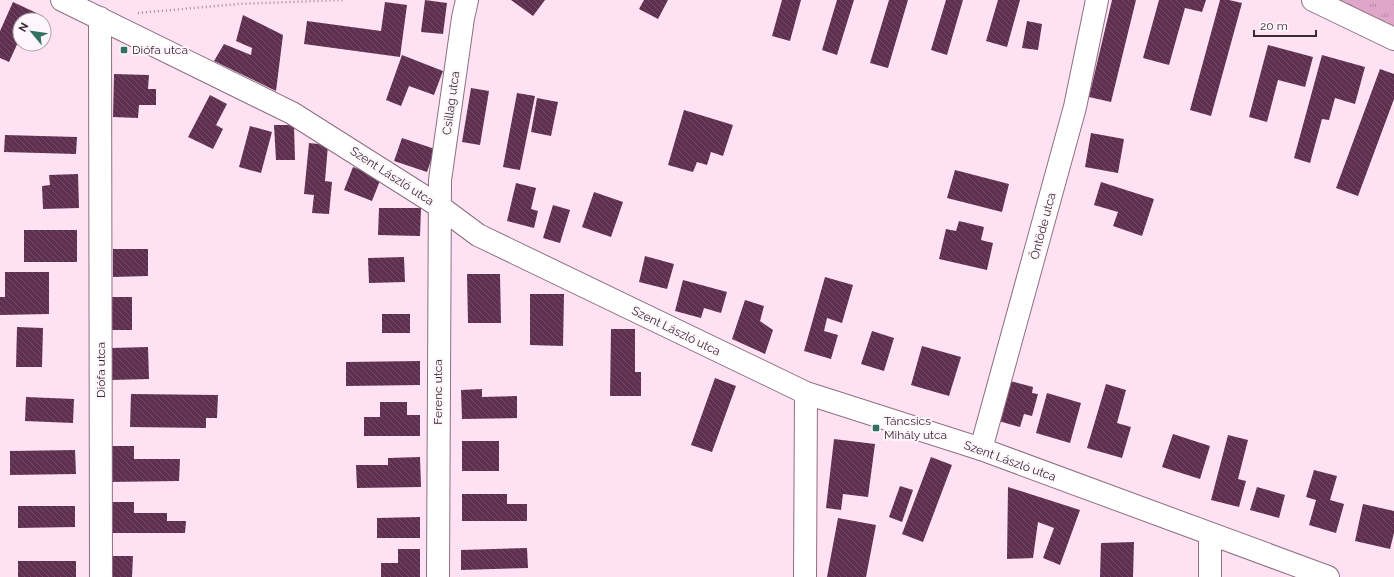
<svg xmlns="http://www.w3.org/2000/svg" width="1394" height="577" font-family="Raleway,sans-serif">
<defs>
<pattern id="grass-tufts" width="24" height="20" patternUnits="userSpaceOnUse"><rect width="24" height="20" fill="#dfa6c9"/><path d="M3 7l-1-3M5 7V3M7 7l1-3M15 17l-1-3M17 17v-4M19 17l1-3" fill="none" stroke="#b687a4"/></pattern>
<pattern id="building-back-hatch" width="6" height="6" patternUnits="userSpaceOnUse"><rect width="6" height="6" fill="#5f2f4f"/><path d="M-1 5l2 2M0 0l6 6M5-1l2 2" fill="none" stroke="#734c66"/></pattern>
</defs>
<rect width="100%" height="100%" fill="#fee2f3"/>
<path fill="url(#grass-tufts)" d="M1317,0h77v38z"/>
<path fill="url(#building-back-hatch)" d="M425,0l22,3 -4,31 -22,-2z
M511,0h34l-12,16z
M644,0h24l-10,19 -19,-10z
M782,0h19l-11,41 -18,-5z
M837,0h17l-17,55 -15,-5z
M889,0h19l-20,68 -18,-5z
M946,0h17l-16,55 -16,-5z
M998,0h22l-13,47 -21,-6z
M1112,0h24l-25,102 -22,-5z
M1159,0h47l-4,12 -17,-4 -16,57 -26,-7z
M1220,0h9l13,3 -31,113 -21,-6z
M13,2l30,14 -2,4h-21v18l-11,24 -9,-4v-27z
M385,2l22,3 -7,52 -96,-13 3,-23 74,10z
M243,15l40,20 -7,56 -62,-30 10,-17 27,11 1,-7 -16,-7z
M1027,21l15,3 -4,26 -16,-2z
M1268,45l45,12 -8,30 -27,-7 -11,42 -18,-5z
M402,55l41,16 -9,24 -25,-9 -8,20 -15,-6z
M1322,55l43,12 -10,37 -20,-6 -6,22 -7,-1 -12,44 -16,-5z
M1380,69l14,5v25l-36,97 -22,-8z
M114,74l35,1 -1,14h8v16h-17l-1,13 -25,-1z
M471,88l18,3 -9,54 -18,-3z
M517,93l18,3 -15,74 -17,-3z
M210,95l17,9 -11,21 7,4 -10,20 -25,-12z
M537,98l21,4 -7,34 -20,-4z
M684,110l49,15 -10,31 -12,-4 -4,13 -10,-3 -4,10 -25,-7z
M274,125h20l1,35h-19z
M250,126l22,6 -11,41 -22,-6z
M1091,133l33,6 -6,34 -33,-6z
M5,135l72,2 -1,17 -72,-2z
M402,138l33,11 -8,23 -33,-11z
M309,143l19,2 -3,36 7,1 -3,32 -17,-1 2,-18 -10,-1z
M353,167l28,11 -9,23 -28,-11z
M955,170l54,14 -7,28 -55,-14z
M78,174l1,34 -36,1 -1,-23 8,-1 -1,-10z
M1101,182l53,17 -12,37 -29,-10 5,-14 -24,-7z
M516,183l20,5 -5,21 7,2 -4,17 -27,-7z
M594,192l29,10 -12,35 -29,-10z
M553,205l17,5 -10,33 -17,-5z
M379,208h42l-1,28 -42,-1z
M959,221l25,6 -3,13 12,3 -6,27 -48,-11 7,-30 10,2z
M24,230h53v32h-53z
M113,249h35v27l-35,1z
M645,256l29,8 -7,25 -28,-7z
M404,257l1,25 -36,1 -1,-25z
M5,272h44v42l-49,1v-18h5z
M467,274h33l1,49h-33z
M825,277l28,8 -11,38 -15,-5 -3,13 14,4 -7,24 -27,-8z
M683,280l44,12 -6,21 -17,-5 -3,10 -26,-7z
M530,294h34l-1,52 -33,-1z
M112,297h20v33h-20z
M745,300l19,6 -4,15 13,9 -8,24 -33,-15z
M382,314h28v19h-28z
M17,327l26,1 -1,39h-26z
M611,329h24v43h6v24h-31z
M872,331l22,7 -10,33 -23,-7z
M922,346l39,11 -12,39 -38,-11z
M148,347l1,32 -38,1 -1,-32z
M420,361v24l-74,1v-24z
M715,378l21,8 -24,66 -21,-7z
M1006,380l27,7 -1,6 6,1 -6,22 -8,-2 -4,13 -25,-7z
M1106,384l20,6 -9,33 14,4 -9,31 -35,-10z
M482,389v8l35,-1v22l-55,1 -1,-29z
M1047,393l34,10 -11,40 -34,-10z
M131,394l87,1 -1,23h-11v10l-76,-1z
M26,397l48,2 -1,24 -48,-2z
M380,402h27v13h13v21h-56v-19h16z
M1173,434l37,12 -10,33 -38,-12z
M1228,435l20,5 -10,39 8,2 -7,26 -28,-7z
M834,439l41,5 -7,53 -25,-3 -2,16 -15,-2z
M462,441h37v30h-37z
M108,446h26v13h46l-1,22 -71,1z
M75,450l1,24 -66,1v-24z
M420,457l1,30 -64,1 -1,-23h32v-7z
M931,457l21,8 -29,77 -21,-8z
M1314,470l23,6 -7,24 14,4 -8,29 -27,-8 7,-25 -10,-3z
M900,486l13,4 -11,32 -13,-5z
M1008,487l72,23 -20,55 -17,-7 11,-30 -16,-6 -5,36 -26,1z
M1257,487l28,8 -6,23 -29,-8z
M462,494h45v10h20v17h-65z
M106,502h28v11h33v8h19l-1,12h-79z
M1363,504l31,7v22l-4,16 -35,-8z
M18,506h57v21l-57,1z
M420,517v21h-43v-20z
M838,518l38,7 -10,52h-39z
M1134,542l-1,35h-33l1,-34z
M527,548l1,20 -67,2v-20z
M398,549h22v28h-39v-14h17z
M107,556h26l-1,21h-25z
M18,561h58v16h-58z"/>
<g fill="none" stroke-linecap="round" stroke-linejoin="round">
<g stroke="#8e6f82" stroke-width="24">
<path id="minor" d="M62,0l230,113 147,93 39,29 328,158 175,56
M1313,0l81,39
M100,18l1,559
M438,577l2,-397 23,-162 4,-18
M805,577l1,-184
M1210,577v-43"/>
</g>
<g stroke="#8e6f82" stroke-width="24">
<path id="tertiary" d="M1097,0l-22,107 -94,342 347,128"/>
</g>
<path stroke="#a08b98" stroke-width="2.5" stroke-dasharray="1 3" stroke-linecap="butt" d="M138,13l100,-9 105,-4"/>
<use href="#minor" stroke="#fff" stroke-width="22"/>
<use href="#tertiary" stroke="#fff" stroke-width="22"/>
</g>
<g fill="#32725f" stroke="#fef6fb" stroke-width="1.5">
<rect x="120" y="46" width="8" height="8" rx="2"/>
<rect x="872" y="424" width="8" height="8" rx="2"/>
</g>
<g text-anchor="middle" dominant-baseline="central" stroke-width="4" stroke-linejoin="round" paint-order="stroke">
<g font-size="12" fill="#382b33" stroke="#fef6fb" text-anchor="start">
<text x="132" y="50">Diófa utca</text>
<text x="884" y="421">Táncsics<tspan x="884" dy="14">Mihály utca</tspan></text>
</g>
<g font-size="12" fill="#382b33" stroke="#fef6fb">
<text transform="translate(451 103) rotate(-82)">Csillag utca</text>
<text transform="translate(392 176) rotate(33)">Szent László utca</text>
<text transform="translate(1043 226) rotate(-75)">Öntöde utca</text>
<text transform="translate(676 331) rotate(26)">Szent László utca</text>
<text transform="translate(101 370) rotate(-90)">Diófa utca</text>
<text transform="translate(438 392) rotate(-90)">Ferenc utca</text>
<text transform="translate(1010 461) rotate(20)">Szent László utca</text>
</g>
</g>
<g transform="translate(32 32) rotate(299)"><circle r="19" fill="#fef6fb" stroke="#afa5ab"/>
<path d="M0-3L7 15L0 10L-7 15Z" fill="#32725f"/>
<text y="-6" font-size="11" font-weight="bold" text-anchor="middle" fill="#382b33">N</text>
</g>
<path d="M1254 30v6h62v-6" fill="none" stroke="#382b33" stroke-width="2"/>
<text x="1260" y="30" font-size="12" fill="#382b33" stroke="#fef6fb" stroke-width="3" paint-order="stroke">20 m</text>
</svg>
